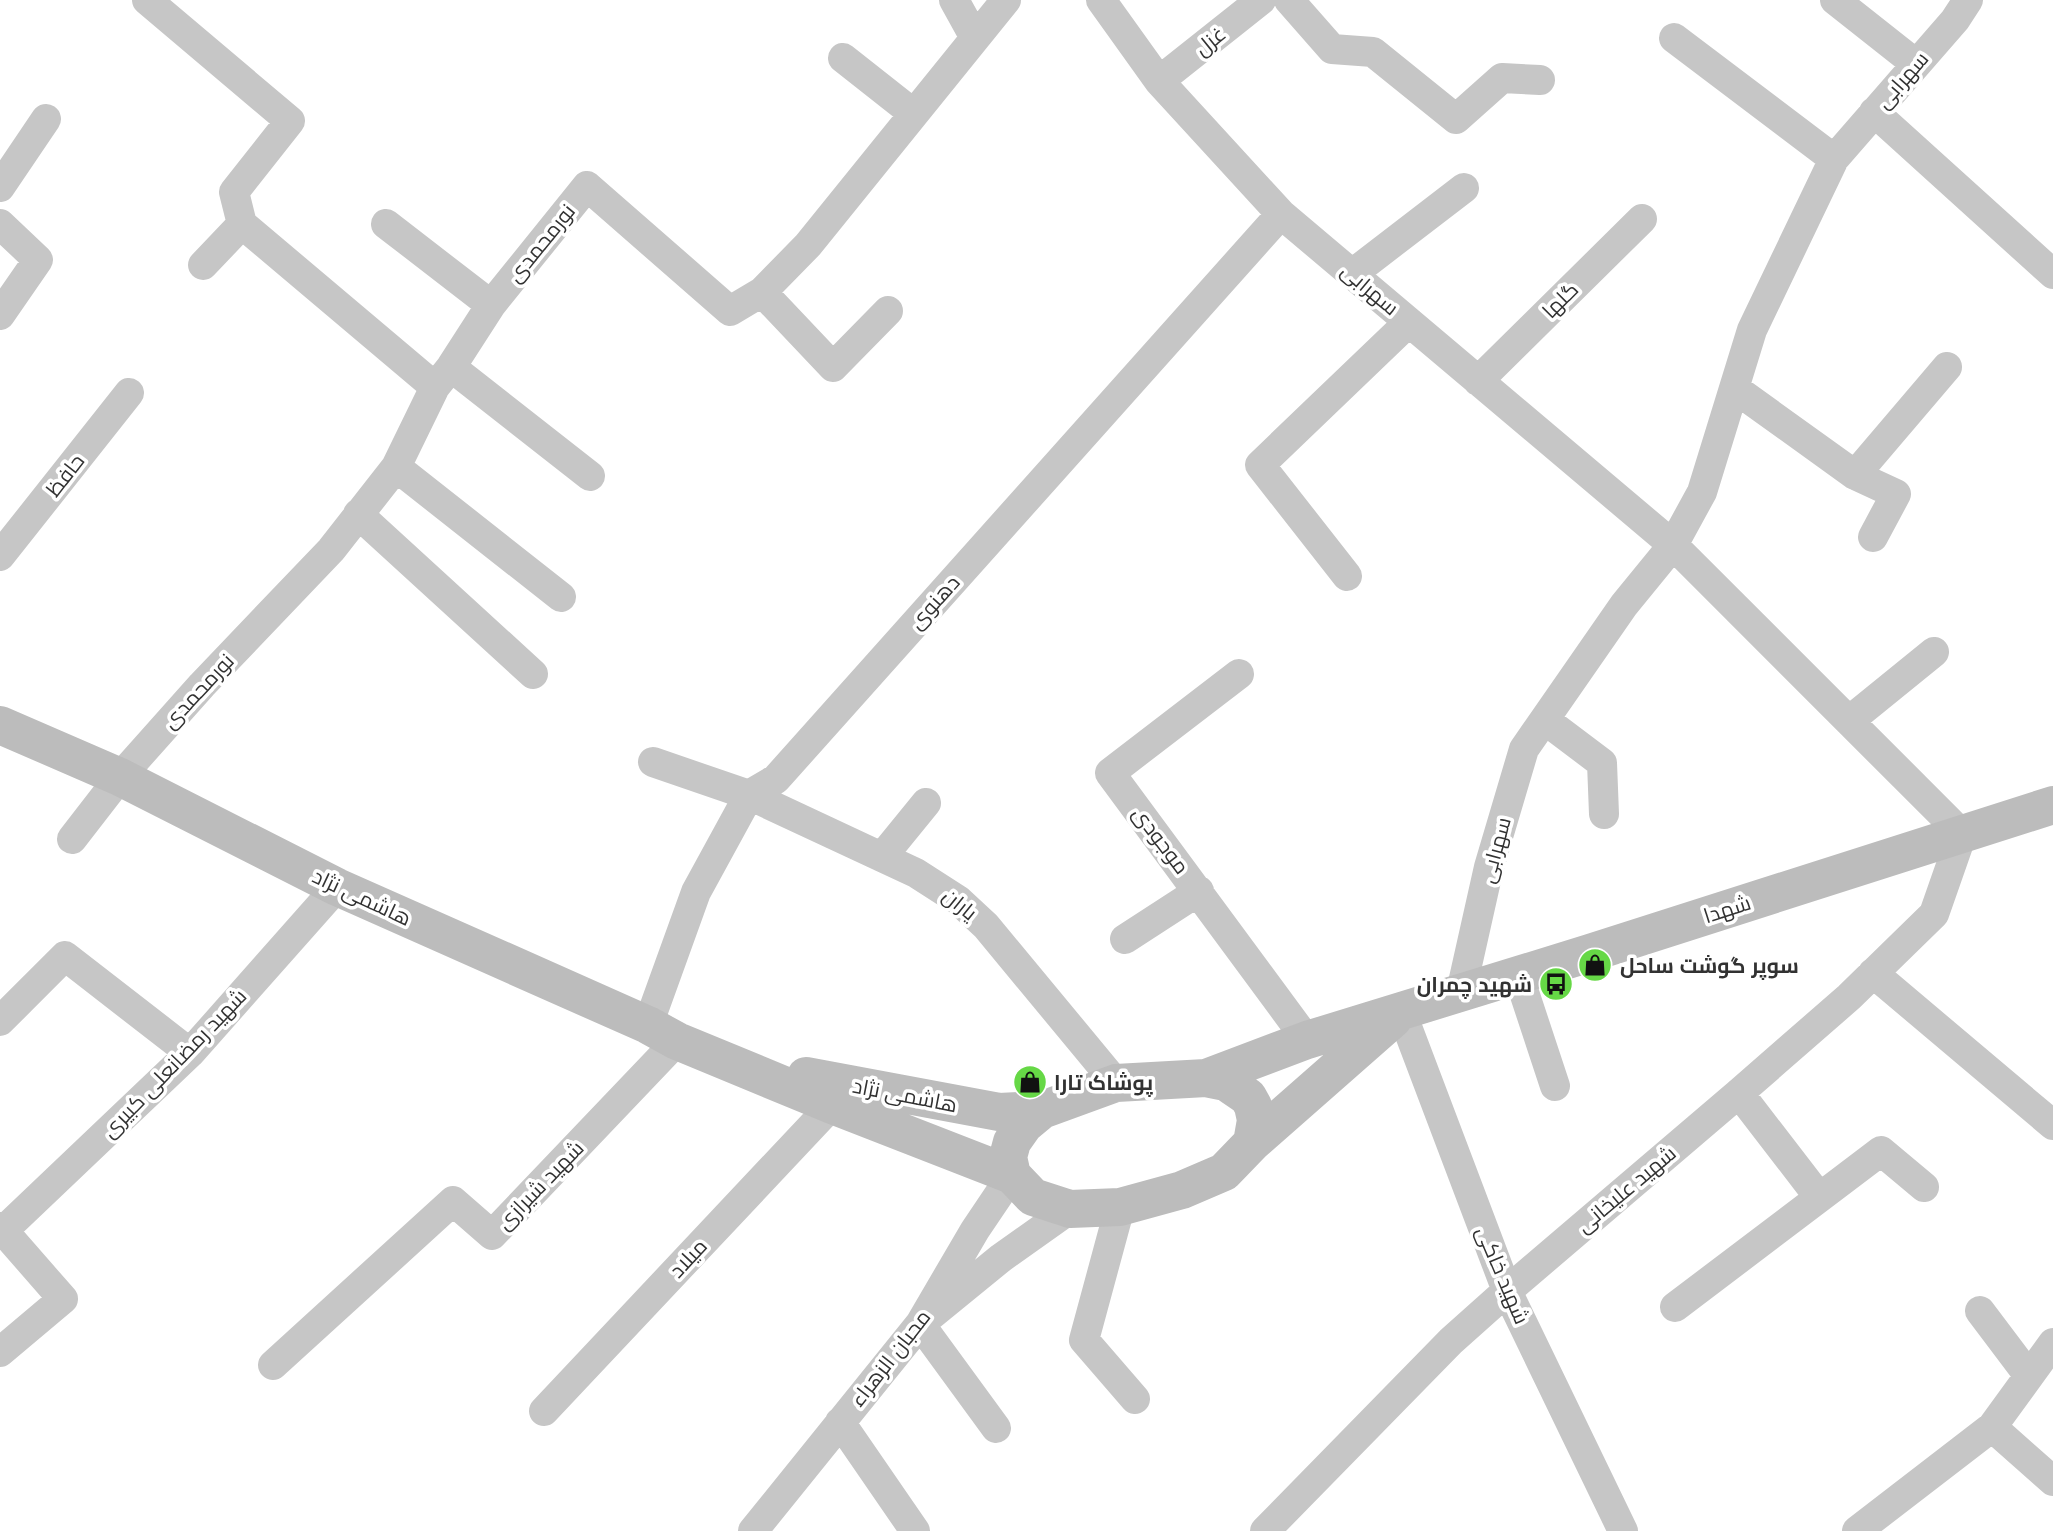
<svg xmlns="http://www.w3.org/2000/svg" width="2053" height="1531" font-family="Montserrat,Cairo,sans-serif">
<rect width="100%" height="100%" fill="#fff"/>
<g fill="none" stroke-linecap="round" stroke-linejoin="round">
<path stroke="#c6c6c6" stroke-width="30" d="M147,0l143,121 -56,71 8,32 193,163
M954,0l21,38
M1101,0l58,81 122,133 392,331 289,289 -28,80 -85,83 -110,96 -232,198 -56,50 -186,190
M1289,0l43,49 41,3 83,67 46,-41 38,2
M1835,0l81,64
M1674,38l160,121
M843,58l71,56
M1159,81l102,-81
M1874,112l179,162
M0,187l46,-68
M0,224l38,36 -38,55
M386,224l105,81
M203,265l39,-41
M1352,274l112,-86
M762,292l71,75 55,-56
M451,367l139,109
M1478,381l164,-162
M1734,388l121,87 92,-108
M396,467l165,130
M1855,475l41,19 -23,43
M358,514l175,160
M0,556l129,-163
M1347,576l-87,-111 149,-143
M1239,674l-129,99 197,267
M1545,720l57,43 2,51
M1849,721l85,-69
M653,762l96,33 167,78 42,27 28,26 130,157
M72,839l48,-62 82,-92 129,-135 65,-83 39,-80 16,-20 40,-62 96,-119 143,125 32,-19 46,-47 198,-245
M882,857l44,-54
M1125,939l74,-48
M1873,973l180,152
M1518,974l37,112
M1461,992l28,-125 35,-118 100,-144 49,-60 29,-53 50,-162 82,-171 121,-139 13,-20
M1401,1011l106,280 116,240
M0,1021l65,-65 125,97
M648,1025l48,-133 53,-97 27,-16 505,-565
M1739,1093l80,104
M1120,1207l-36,133 51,59
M0,1227l63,72 -63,53
M3,1231l187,-178 147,-166
M1675,1307l206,-156 43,36
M1980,1311l49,65
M273,1365l180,-164 39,34 185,-194
M544,1411l288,-306
M840,1422l75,109
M1992,1427l61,54
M996,1428l-76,-104 81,-66 69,-49
M753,1531l167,-207 55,-94 37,-55
M1857,1531l135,-104 61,-84"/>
<path stroke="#bcbcbc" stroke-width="38" d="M0,725l120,52 217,110 311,138 29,16 155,64 180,70
M806,1076l193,36 43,-2
M1206,1078l101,-38 283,-87 463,-148
M1252,1143l4,-23 -3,-14 -5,-9 -22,-15 -20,-4 -90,5 -74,27 -18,15 -12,17 -4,15 4,18 21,22 37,12 50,-2 62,-17 42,-18 28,-29 141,-124"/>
</g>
<defs>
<g id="shop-disc" transform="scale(1.75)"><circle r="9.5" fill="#66d846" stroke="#fff"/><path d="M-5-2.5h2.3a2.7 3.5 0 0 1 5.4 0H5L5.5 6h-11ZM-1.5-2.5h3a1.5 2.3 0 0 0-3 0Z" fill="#111"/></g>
<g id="bus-disc" transform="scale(1.75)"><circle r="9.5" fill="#66d846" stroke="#fff"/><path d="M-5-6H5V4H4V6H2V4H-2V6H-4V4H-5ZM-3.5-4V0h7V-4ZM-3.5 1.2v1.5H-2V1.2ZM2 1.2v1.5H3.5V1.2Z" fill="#111"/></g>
</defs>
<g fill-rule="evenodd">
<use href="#shop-disc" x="1595" y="965"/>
<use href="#bus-disc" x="1556" y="984"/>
<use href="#shop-disc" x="1030" y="1082"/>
</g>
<g text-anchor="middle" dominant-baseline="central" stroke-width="7" stroke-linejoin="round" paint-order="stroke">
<g font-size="21" fill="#323232" stroke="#fff">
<text transform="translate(1210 41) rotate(-39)">غزل</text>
<text transform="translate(1902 80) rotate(-49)">سهرابی</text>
<text transform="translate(541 243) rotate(-51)">نورمحمدی</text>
<text transform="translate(1370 289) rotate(40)">سهرابی</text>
<text transform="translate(1560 300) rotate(-45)">گلها</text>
<text transform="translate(65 475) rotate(-52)">حافظ</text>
<text transform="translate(934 602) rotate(-48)">دهنوی</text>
<text transform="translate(198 691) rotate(-47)">نورمحمدی</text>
<text transform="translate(1161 840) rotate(53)">موجودی</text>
<text transform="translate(1495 850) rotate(-75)">سهرابی</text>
<text transform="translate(362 897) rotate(25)">هاشمی نژاد</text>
<text transform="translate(960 904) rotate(39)">یاران</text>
<text transform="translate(1727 909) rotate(-18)">شهدا</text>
<text transform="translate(174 1063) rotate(-46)">شهید رمضانعلی کبیری</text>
<text transform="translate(905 1095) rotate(11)">هاشمی نژاد</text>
<text transform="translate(540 1185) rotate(-46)">شهید شیرازی</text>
<text transform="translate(1626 1189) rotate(-40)">شهید علیخانی</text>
<text transform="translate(688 1258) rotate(-47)">میلاد</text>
<text transform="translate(1503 1275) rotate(67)">شهید خاکی</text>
<text transform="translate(890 1358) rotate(-52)">محبان الزهراء</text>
</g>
<g font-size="21" font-weight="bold" fill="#323232" stroke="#fff" text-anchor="start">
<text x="1620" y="965">سوپر گوشت ساحل</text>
<text x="1532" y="984" text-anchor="end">شهید چمران</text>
<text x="1054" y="1082">پوشاک تارا</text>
</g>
</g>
</svg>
